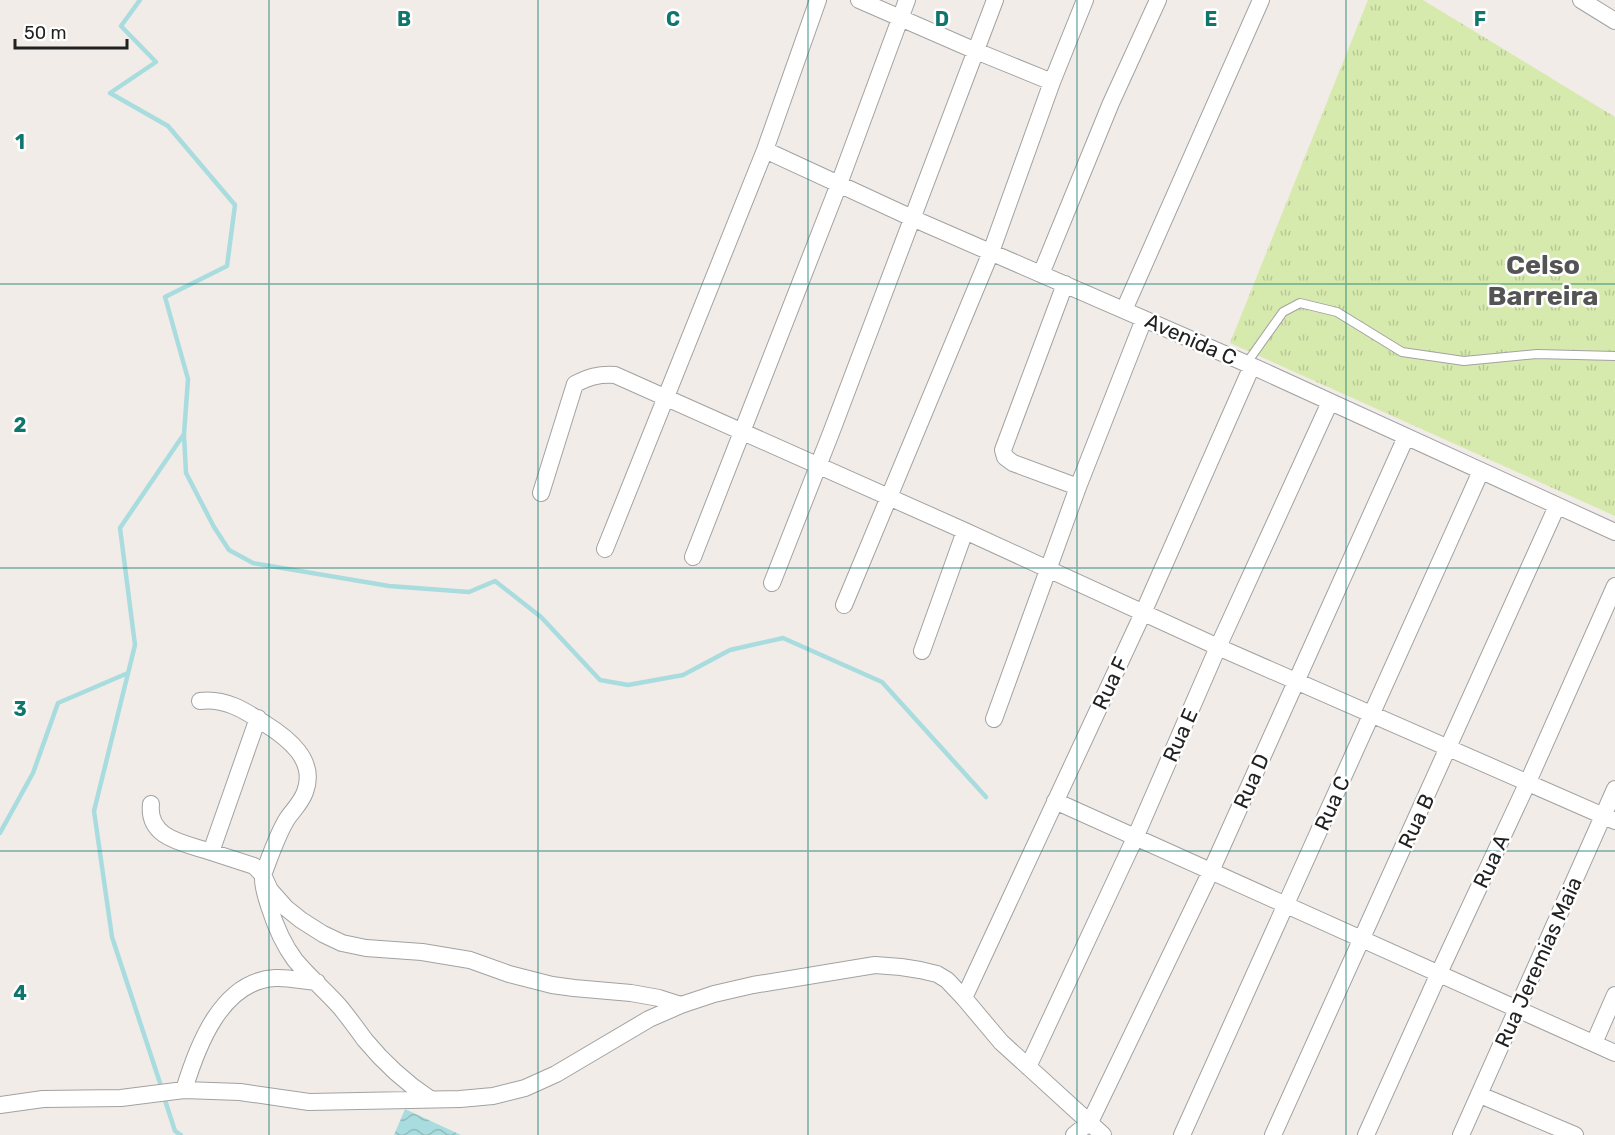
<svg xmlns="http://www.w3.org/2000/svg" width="1615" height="1135" font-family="Rubik,sans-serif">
<defs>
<pattern id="grass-tufts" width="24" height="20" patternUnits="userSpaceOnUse" patternTransform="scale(1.5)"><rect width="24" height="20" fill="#d7eaae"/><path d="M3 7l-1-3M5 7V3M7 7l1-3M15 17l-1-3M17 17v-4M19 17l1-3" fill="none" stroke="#b8c895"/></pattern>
<pattern id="water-waves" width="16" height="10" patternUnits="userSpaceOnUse" patternTransform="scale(1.5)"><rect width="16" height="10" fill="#a9dcde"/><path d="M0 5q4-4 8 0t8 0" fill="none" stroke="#91bcbe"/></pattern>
</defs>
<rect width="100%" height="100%" fill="#f1ece7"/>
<path fill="url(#grass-tufts)" d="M1368,0h55l192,117v399l-385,-173z"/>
<path fill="url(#water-waves)" d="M405,1109l56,26h-67z"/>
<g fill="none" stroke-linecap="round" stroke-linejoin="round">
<path stroke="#a9dcde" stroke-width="4.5" d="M140,0l-19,26 35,36 -46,31 58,33 67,79 -8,61 -62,31 23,82 -4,55 -64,94 15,117 -41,166 18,126 50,152
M184,435l2,38 28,54 15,23 24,13 136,23 80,6 26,-11 46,36 59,63 28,5 55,-10 47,-25 53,-12 99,44 104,115
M0,833l33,-60 25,-70 70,-30
M164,1097l11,34 6,4"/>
<g stroke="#a2a2a2" stroke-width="10">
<path id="service" d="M1246,364l37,-52 17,-9 37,9 65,40 62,9 73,-7 78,2"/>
</g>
<g stroke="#a2a2a2" stroke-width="18">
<path id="minor" d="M859,0l117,51 76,31
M1581,0l34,21
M765,150l147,68 340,148 363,166
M1041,274l70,-171 47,-103
M1065,284l-62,166 2,7 8,6 65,24
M1124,310l137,-310
M541,493l34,-109c14,-7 23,-10 40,-9l350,156 253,116 397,174
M605,549l160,-399 53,-150
M693,557l146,-373 68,-184
M772,583l59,-150 164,-433
M844,605l147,-353 61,-170 33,-82
M922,651l43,-120
M200,701c25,-3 44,9 64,22 24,15 53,37 41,69 -4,11 -12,18 -18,27 -10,16 -17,38 -24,56 -1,10 3,22 6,31 6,19 14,38 26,54 14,17 31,31 45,47 9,11 17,22 25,33 19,23 41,43 65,59
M258,718l-47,134 43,14 9,9 7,15 16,18 15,12 22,14 19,9 24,5 56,4 48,8 39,14 43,11 22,3 57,5 28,5 22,7
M994,719l84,-232 66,-168
M1055,801l560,252
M151,804c-4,35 34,39 60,48
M964,998l179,-385 109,-247
M1594,1043l21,-48
M1028,1067l107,-229 83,-191 112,-245
M184,1090c13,-43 37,-109 91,-112 13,-1 28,3 42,4
M1480,1095l95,40
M0,1105l43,-6 78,-1 63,-8 56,2 69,10 151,-3 33,-3 32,-8 31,-14 93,-55 32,-14 33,-11 39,-9 122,-20 26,2 19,3 17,4 10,6 17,18 37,44 102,93
M1074,1135l16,-13 121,-251 195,-434
M1182,1135l299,-664
M1273,1135c94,-210 190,-419 284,-629
M1366,1135l73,-162 88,-189 88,-198
M1461,1135l154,-346"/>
</g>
<use href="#service" stroke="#fff" stroke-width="8"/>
<use href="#minor" stroke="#fff" stroke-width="16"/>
</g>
<path fill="none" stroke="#0f766e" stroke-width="1.5" stroke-opacity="0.55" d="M269,0v1135M538,0v1135M808,0v1135M1077,0v1135M1346,0v1135M0,284h1615M0,568h1615M0,851h1615"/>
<g text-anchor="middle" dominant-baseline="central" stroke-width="5" stroke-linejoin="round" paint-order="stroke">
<g font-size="21" fill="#212121" stroke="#fff">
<text transform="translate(1191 339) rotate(24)">Avenida C</text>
<text transform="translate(1110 683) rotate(-65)">Rua F</text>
<text transform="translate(1180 735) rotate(-66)">Rua E</text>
<text transform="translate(1251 781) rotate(-66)">Rua D</text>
<text transform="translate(1332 803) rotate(-66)">Rua C</text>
<text transform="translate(1416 821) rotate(-65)">Rua B</text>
<text transform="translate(1491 861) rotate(-65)">Rua A</text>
<text transform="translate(1538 962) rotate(-66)">Rua Jeremias Maia</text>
</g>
<g font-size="27" font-weight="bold" fill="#545454" stroke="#fff">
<text x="1543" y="265">Celso<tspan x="1543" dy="31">Barreira</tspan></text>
</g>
</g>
<g font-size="20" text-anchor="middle" font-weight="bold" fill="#0f766e" stroke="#fff" stroke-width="5" stroke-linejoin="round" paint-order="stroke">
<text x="404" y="26">B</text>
<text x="673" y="26">C</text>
<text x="942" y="26">D</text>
<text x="1211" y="26">E</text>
<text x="1480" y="26">F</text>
<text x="20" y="149">1</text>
<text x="20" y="432">2</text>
<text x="20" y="716">3</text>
<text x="20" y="1000">4</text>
</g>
<path d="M15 39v9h112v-9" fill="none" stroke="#212121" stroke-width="3"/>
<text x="24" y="39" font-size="18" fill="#212121" stroke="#ffffff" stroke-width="4.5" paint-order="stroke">50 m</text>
</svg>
